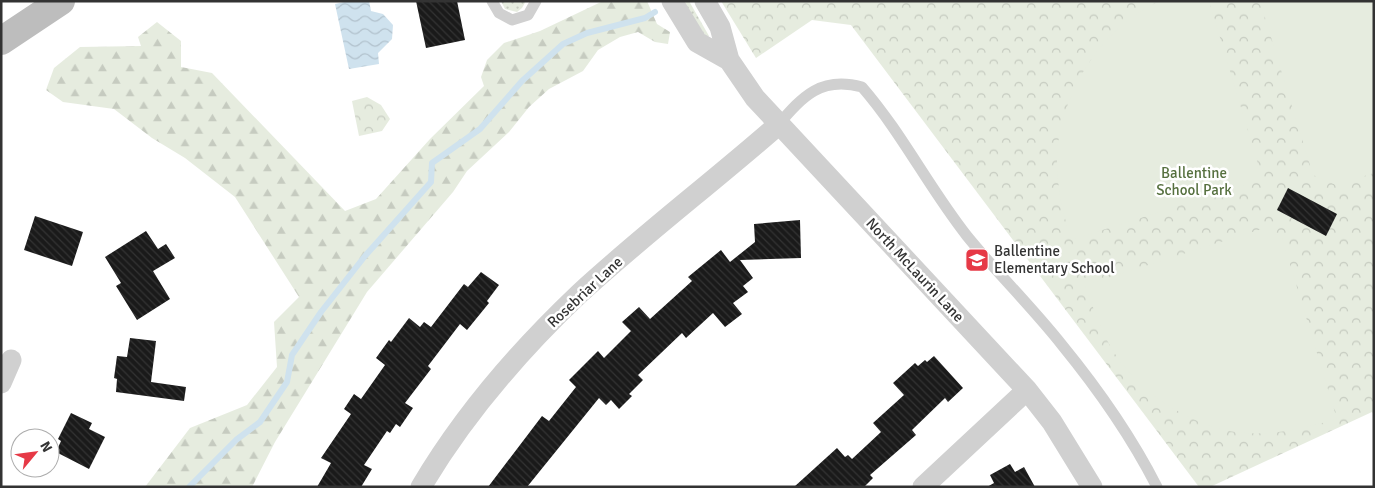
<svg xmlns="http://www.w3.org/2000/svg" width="1375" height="488" font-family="Signika,sans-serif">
<defs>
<pattern id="grass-dots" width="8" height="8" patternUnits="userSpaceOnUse" patternTransform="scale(1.25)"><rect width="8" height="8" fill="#e6ecdf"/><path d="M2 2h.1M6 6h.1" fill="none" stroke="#c6cbc0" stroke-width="1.8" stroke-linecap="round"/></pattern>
<pattern id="forest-firs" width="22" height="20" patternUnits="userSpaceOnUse" patternTransform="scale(1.25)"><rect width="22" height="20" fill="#e6ecdf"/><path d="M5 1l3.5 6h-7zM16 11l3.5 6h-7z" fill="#c6cbc0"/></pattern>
<pattern id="park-crowns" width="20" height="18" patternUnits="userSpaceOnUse" patternTransform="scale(1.25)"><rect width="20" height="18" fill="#e6ecdf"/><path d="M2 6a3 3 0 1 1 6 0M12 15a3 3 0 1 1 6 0" fill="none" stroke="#c6cbc0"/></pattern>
<pattern id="water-waves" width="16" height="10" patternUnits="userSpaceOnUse" patternTransform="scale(1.25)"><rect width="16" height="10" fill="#cfe2ee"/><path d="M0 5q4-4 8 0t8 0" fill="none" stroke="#b2c2cd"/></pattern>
<pattern id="building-back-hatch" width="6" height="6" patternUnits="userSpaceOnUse" patternTransform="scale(1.25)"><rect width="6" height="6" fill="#1a1a1a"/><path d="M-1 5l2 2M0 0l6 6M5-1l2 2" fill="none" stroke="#333"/></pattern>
</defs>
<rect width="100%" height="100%" fill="#fff"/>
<path fill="url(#grass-dots)" d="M501,1h25l-4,7 -5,4 -12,-3z
M681,1h8l20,35 -2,2z"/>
<path fill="url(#forest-firs)" d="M603,1h44l10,23 13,8 -2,12 -13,-2 -17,-10 -18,5 -22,13 -15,21 -34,18 -20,18 -20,25 -42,39 -14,21 -86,100 -92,150 -23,45h-107l45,-59 57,-23 30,-38 -3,-45 25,-25 -64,-100 -50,-39 -33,-20 -38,-29 -51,-7 -17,-12 8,-22 26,-21 61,-1 -3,-9 19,-15 24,19v26l31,6 133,138 31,-12 54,-60 54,-53 -3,-9 6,-17 17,-17 36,-12z"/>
<path fill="url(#park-crowns)" d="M721,1h653v414l-2,-3 -162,75h-11l-348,-462 -39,-5 -56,38z
M367,97l14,8 9,14 -8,12 -23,5 -7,-35z"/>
<path fill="#e6ecdf" d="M1160,1h49l49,163 -10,20 -177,56c-8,-27 -14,-52 -14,-79 1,-64 44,-135 103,-160z
M1260,1h114v172l-38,12 -23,-10z
M1265,228l17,10 55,181c-33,9 -67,18 -102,13 -46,-7 -100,-42 -123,-83 -12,-20 -19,-42 -27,-64z"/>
<path fill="url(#water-waves)" d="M349,1h20l2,10 12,3 10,11 -1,14 -14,14 1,11 -30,5 -14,-65z"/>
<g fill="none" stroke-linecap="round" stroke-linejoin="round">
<path stroke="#cfe2ee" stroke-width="6" d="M189,487l47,-47 24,-18 27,-40 5,-27 29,-43 44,-56 66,-74 1,-19 48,-34 42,-48 41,-37 24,-11 58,-15 10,-6"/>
</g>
<path fill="url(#building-back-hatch)" d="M416,1h41l8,39 -39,8z
M1288,188l49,26 -11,22 -49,-26z
M35,216l48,16 -11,34 -48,-16z
M800,220l1,38 -61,2 13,18 -10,8 5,6 -15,11 9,11 -17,13 -12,-14 -27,25 -4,-5 -44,42 5,5 -14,14 3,2 -13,13 -8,-9 -5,5 -7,-7 -72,89h-39l54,-71 7,5 27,-34 -7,-7 29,-29 6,7 27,-27 -9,-9 17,-15 11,12 42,-38 -4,-4 33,-27 9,12 25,-20 -1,-18z
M146,231l12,18 8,-5 9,14 -22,13 17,28 -33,21 -21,-34 5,-3 -16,-26z
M481,272l18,13 -12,16 2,2 -22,27 -7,-6 -32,42 3,3 -26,34 8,5 -13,19 -4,-3 -6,9 -3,-2 -23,34 8,4 -11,18h-44l14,-24 -10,-5 30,-44 -7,-5 10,-15 7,5 24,-34 -9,-7 13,-18 2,2 18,-24 11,9 4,-5 7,5 33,-43 4,3z
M130,338l26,3 -5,41 35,5 -2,14 -68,-9 1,-13 -3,-1 3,-22 10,1z
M934,356l29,32 -15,14 -3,-4 -33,32 4,5 -46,40 3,3 -9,9h-70l43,-39 8,9 3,-2 4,4 29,-27 -8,-9 31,-28 -11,-12 22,-20 3,3 7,-6 2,2z
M71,413l21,10 -3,6 16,8 -16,32 -33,-17 5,-11 -3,-2z
M1010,464l5,8 9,-5 11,20h-48l7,-4 -4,-8z"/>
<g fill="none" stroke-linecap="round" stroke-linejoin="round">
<path stroke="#d0d0d0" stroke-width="11" d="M492,1l7,12 13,7 16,-5 8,-14
M778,125c25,-29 43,-49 84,-38 40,46 67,101 105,149 30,37 65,71 95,109 36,44 69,91 95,142"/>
<path stroke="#d0d0d0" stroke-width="21" d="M672,1l25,41 32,18
M705,1l15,26 9,33 26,38 272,292 25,32 40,65
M1,383l10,-23
M421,487c42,-71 98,-136 158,-193 64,-59 134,-112 199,-169
M923,487l104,-97"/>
<path stroke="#bdbdbd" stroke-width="28" d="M1,41l60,-40"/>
</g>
<defs>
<g id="school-square" transform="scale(1.25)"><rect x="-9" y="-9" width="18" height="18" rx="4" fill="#e63946" stroke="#fff"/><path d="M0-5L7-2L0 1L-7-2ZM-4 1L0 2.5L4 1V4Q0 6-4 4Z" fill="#fff"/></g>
</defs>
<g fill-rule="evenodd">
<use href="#school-square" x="977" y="260"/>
</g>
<g text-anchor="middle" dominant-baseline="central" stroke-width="5" stroke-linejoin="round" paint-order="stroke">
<g font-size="15" fill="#56703f" stroke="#fff">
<text x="1194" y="173">Ballentine<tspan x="1194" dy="17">School Park</tspan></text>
</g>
<g font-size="15" fill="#333" stroke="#fff" text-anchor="start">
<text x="994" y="251">Ballentine<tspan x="994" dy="17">Elementary School</tspan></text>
</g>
<g font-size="15" fill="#333" stroke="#fff">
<text transform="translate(915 270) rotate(47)">North McLaurin Lane</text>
<text transform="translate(585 292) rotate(-43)">Rosebriar Lane</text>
</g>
</g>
<rect width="1375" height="488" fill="none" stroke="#333333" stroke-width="5"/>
<g transform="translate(35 453) rotate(61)"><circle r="24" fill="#ffffff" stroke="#adadad"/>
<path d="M0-4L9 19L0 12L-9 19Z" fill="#e63946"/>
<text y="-8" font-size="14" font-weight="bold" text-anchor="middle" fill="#333333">N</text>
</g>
</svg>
